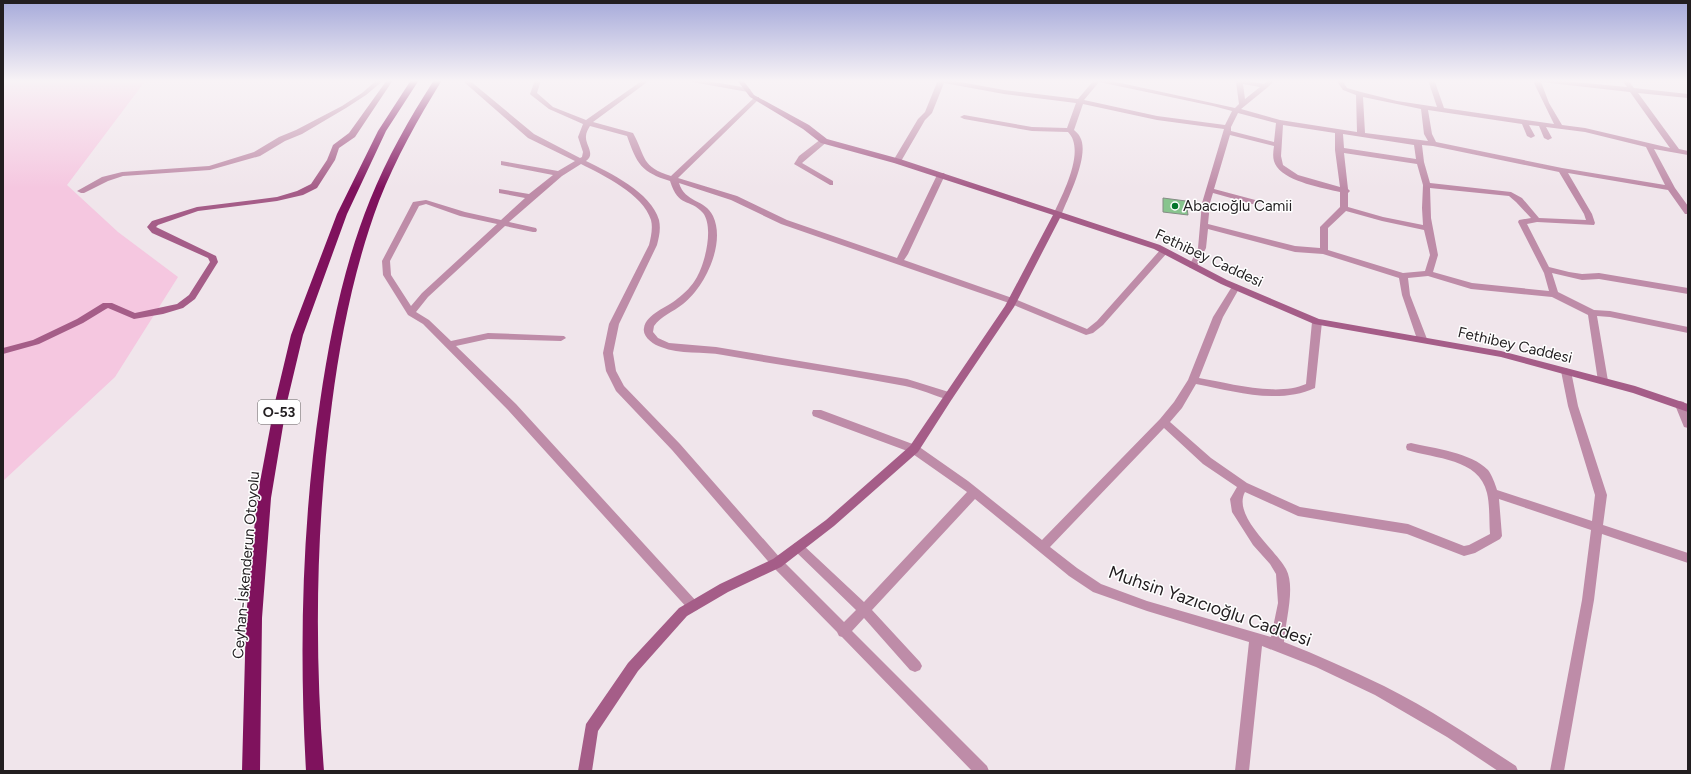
<svg xmlns="http://www.w3.org/2000/svg" width="1691" height="774" font-family="Figtree,sans-serif">
<rect width="100%" height="100%" fill="#f0e5eb"/>
<path fill="#f5c7e0" d="M3,80h143l-79,105 51,47 60,45 -63,100 -112,104z"/>
<path fill="#88c48e" stroke="#858d85" d="M1163,198l23,3 2,14 -25,-3z"/>
<g fill="none" stroke-linecap="round" stroke-linejoin="round">
<path fill="#be8ca8" fill-rule="evenodd" d="M377,80h7l-18,15 -20,13 -44,26 -17,7 -25,15 -50,14 -87,6 -15,5 -24,12h-3l-4,-2 25,-14 20,-5 87,-6 45,-14 25,-15 17,-7 46,-24 20,-13z
M463,80h6l65,54 46,24 2,-1 1,-5 -5,-15 5,-13 -34,-15 -18,-14 -1,-1 5,-14h6l-4,13 16,14 33,13 57,-40h7l-57,42 40,11c13,24 8,34 38,43l84,-79h4v2l-81,79 59,18 50,24 110,38 40,-83 4,-2h3l1,2 -37,79 -4,6 111,39 72,30 10,-8 64,-72h6l1,2 -1,2 -64,72 -10,8 -7,2 -77,-32 -228,-79 -50,-24 -52,-17c6,20 26,16 34,33 13,27 -8,71 -30,88 -10,8 -22,12 -29,22l-1,6 5,6 11,5 47,4 191,32 45,14 1,3 -1,3 -4,1c-14,-5 -29,-11 -43,-14 -60,-12 -121,-20 -182,-31 -20,-4 -43,0 -62,-8 -7,-2 -19,-10 -17,-19 2,-14 24,-21 33,-29 8,-6 15,-13 20,-22 8,-14 17,-50 6,-64 -14,-16 -24,-4 -33,-32 -29,-9 -33,-17 -43,-45l-37,-10c-2,3 -4,7 -4,10 -1,9 10,18 0,25 24,12 65,31 73,59 2,9 0,17 -2,25l-38,79 -6,29 3,18 8,15 56,58 101,115 63,63 12,-12 -62,-60 -2,-3 2,-3 4,-2 4,2 62,58 103,-110 -57,-40 -97,-36 -1,-3 1,-3h8l97,36 50,35 74,59 118,-121 14,-17 14,-22 25,-63 20,-32 3,-1 4,3 -17,30 -24,61c30,5 78,19 107,6l6,-62 5,-3 5,3 -7,66c-37,17 -82,3 -119,-4l-14,24 -12,14 41,36 36,25 53,24 108,17 56,22 5,-1 21,-11c-1,-13 0,-28 -3,-41 -8,-35 -52,-34 -80,-43l-1,-3 1,-3 4,-1c22,5 61,10 77,27 4,5 7,14 9,20l95,31 3,-26 -27,-89 -7,-35 5,-3 5,3 7,35 29,89 -4,30 85,28v10l-86,-29 -8,66 -30,171h-14l32,-171 9,-70 -92,-31 3,37 -2,3 -25,14 -11,3 -57,-22 -109,-18 -53,-24c-13,24 30,57 41,77 10,18 -1,53 -2,73 33,13 67,28 100,44 46,23 89,52 132,80l2,5h-20l-51,-34 -72,-42 -59,-28 -54,-21 -13,125h-14l14,-129 -102,-31 -54,-19 -24,-16 -94,-77 -103,111 48,52 2,4 -2,4 -5,2 -5,-2 -46,-52 -12,13 135,135 2,5h-17l-130,-134 -3,-1 -2,-4 -64,-65 -101,-117 -56,-59 -10,-20 -3,-18 6,-29 40,-79c2,-8 4,-17 2,-25 -8,-26 -48,-45 -70,-56l-19,12 -53,46 27,6 1,2 -1,2h-3l-28,-6 -77,71 -12,15 13,8 22,21 37,-8 76,3 2,2 -5,3 -73,-2 -32,7 60,58 181,198 2,4 -2,4 -4,1 -4,-1 -181,-200 -85,-86 -15,-9 -25,-40 -1,-14 31,-59 13,-2 39,12 36,8 24,-22 -26,-5v-4l30,5 24,-19 -52,-10v-4l57,10 17,-10 -47,-23 -64,-56zM426,204l34,12 37,8 -75,69 -11,13 -20,-31 -1,-14 29,-55zM1164,428l39,36 34,23 -7,12 2,13 21,33 17,19 6,10 2,29 -7,34 -124,-36 -46,-17 -24,-16 -27,-21z
M689,80h13l46,8 3,2 -3,2 -56,-10z
M938,80h12l54,10 74,9 16,-19h13l128,28 4,-4 -3,-22 -4,-2h12l20,4 4,-4h7l-7,7 -27,22 39,11 77,12 -1,-37 -13,-5 -7,-10h6l5,8 14,4 36,9 40,6 -8,-24 -3,-3h7l2,2 9,26 110,16 -20,-41 1,-3h19l73,7 -5,-7h6l6,8 54,6v4l-50,-5 41,56 9,2v4l-34,-6 21,39 13,18v8h-3l-17,-24 -100,-17 24,41 3,9 -1,2 -57,-3 -10,2 22,43 20,5 13,2 17,-1 89,15v6l-89,-15 -17,1 -30,-7 6,19 36,18 16,1 78,16v6l-78,-16 -13,-1 11,65 -5,3 -5,-3 -10,-66 -36,-18 -81,-8 -43,-13 -20,2 2,17 17,44 -5,3 -5,-3 -15,-44 -3,-17 -76,-24 -28,-2 -87,-23 -2,19 -10,20h-6l-1,-2 9,-18 4,-45 22,-74 -67,-9 -74,-16 -9,26c2,2 5,4 6,7 10,17 -11,59 -18,76l-4,2 -4,-2c9,-20 32,-63 14,-81l-36,-1 -68,-12 -4,-2 4,-2 68,12 35,1 9,-25 -72,-9 -60,-11 -12,30 -7,7 -25,43h-6l-1,-2 25,-42 7,-7zM1099,82l114,24 19,5 -7,14 -68,-9 -73,-16zM1541,82l89,10 40,56 -85,-20 -23,-3 -13,-22zM1243,84l17,3 -15,12zM1363,97l58,12 3,25 4,7 -63,-8zM1428,110l94,14 5,12 4,2 4,-2 -6,-11 10,1 5,12 4,2 4,-2 -6,-11 39,5 61,15 19,38 -103,-17 -126,-26 -4,-8zM1238,113l38,10 -2,19 -43,-11v-4zM1283,125l52,8v17l5,37 -42,-12 -15,-10 -2,-9zM1343,134l71,11 2,14 -72,-11zM1230,135l44,11c-1,7 -2,15 3,21 11,15 46,21 63,25v15l-20,20v21l-25,-2 -87,-22 2,-21 3,-10 43,12 4,-2 -1,-2 -45,-12zM1422,145l11,1 126,26 25,42 2,6 -47,-2 -17,-20 -11,-6 -81,-9 -6,-21zM1344,153l73,11 6,21 -1,23 1,17 -40,-8 -35,-10v-14l2,-2 -2,-2zM1430,188l79,8 7,6 15,16 -12,2 -1,2 26,51 5,18 -77,-8 -39,-11 5,-17 -7,-37zM1346,211l36,10 42,9 6,25 -5,16 -22,2 -75,-23v-22z
M821,139h3l4,2 -26,22 31,18v4h-3l-36,-21 5,-8z
M1680,401l4,1 4,10v16l-4,-1 -9,-22 1,-3z"/>
<path fill="#a55d88" fill-rule="evenodd" d="M387,80h6l-38,57 -16,11 -4,12 -18,28 -14,7 -26,6 -79,10 -40,14 -2,2 60,29 2,6 -23,37 -12,9 -20,6 -29,5 -26,-11 -2,1 -23,14 -44,21 -36,10v-6l30,-8 44,-21 26,-16h9l23,10 42,-9 12,-9 21,-33 -2,-4 -56,-25 -5,-6 5,-6 45,-14 80,-10 20,-6 14,-7 16,-24 6,-15 16,-12z
M737,80h6l11,15 55,30 18,14 73,20 260,86 67,35 92,39 182,32 134,35 53,18v8l-55,-19 -132,-36 -187,-33 -93,-40 -67,-35 -94,-31 -46,89 -62,92 -34,53 -84,74 -53,41 -53,25 -41,24 -49,55 -40,60 -6,40h-14l8,-47 42,-61 51,-55 41,-24 53,-25 53,-39 84,-74 95,-140 48,-91 -159,-52 -73,-20 -18,-14 -53,-32z"/>
<path fill="#7f125d" fill-rule="evenodd" d="M411,80h8l-33,51 -39,83 -44,121 -16,67 -16,96 -9,120 -2,153h-18l4,-153 11,-120 18,-96 16,-67 46,-121 41,-83z
M434,80h8c-24,39 -46,78 -63,121 -24,64 -38,133 -47,202 -16,121 -18,245 -8,368h-18c-7,-123 -4,-247 14,-369 10,-68 24,-138 50,-202 17,-42 39,-81 64,-120z"/>
</g>
<linearGradient id="sky" x2="0" y2="1"><stop stop-color="#a6aada"/><stop offset="0.43" stop-color="#f8f3f6"/><stop offset="1" stop-color="#f8f3f6" stop-opacity="0"/></linearGradient>
<rect width="1691" height="188" fill="url(#sky)"/>
<circle fill="#03752a" stroke="#fff" stroke-width="1.5" cx="1175" cy="206" r="4"/>
<g text-anchor="middle" dominant-baseline="central" stroke-width="3" stroke-linejoin="round" paint-order="stroke">
<rect fill="#fff" stroke="#646263" stroke-width="1" x="258" y="400" width="42" height="24" rx="3"/>
<g font-size="14" font-weight="bold" fill="#221e20">
<text x="279" y="412">O-53</text>
</g>
<g font-size="15" fill="#221e20" stroke="#fff" text-anchor="start">
<text x="1183" y="206">Abacıoğlu Camii</text>
</g>
<g font-size="15" fill="#221e20" stroke="#fff">
<text transform="translate(1209 258) rotate(25)">Fethibey Caddesi</text>
<text transform="translate(1515 345) rotate(13)">Fethibey Caddesi</text>
<text transform="translate(246 565) rotate(-85)">Ceyhan-İskenderun Otoyolu</text>
</g>
<g font-size="18" fill="#221e20" stroke="#fff">
<text transform="translate(1210 606) rotate(19)">Muhsin Yazıcıoğlu Caddesi</text>
</g>
</g>
<rect width="1691" height="774" fill="none" stroke="#221e20" stroke-width="8"/>
</svg>
